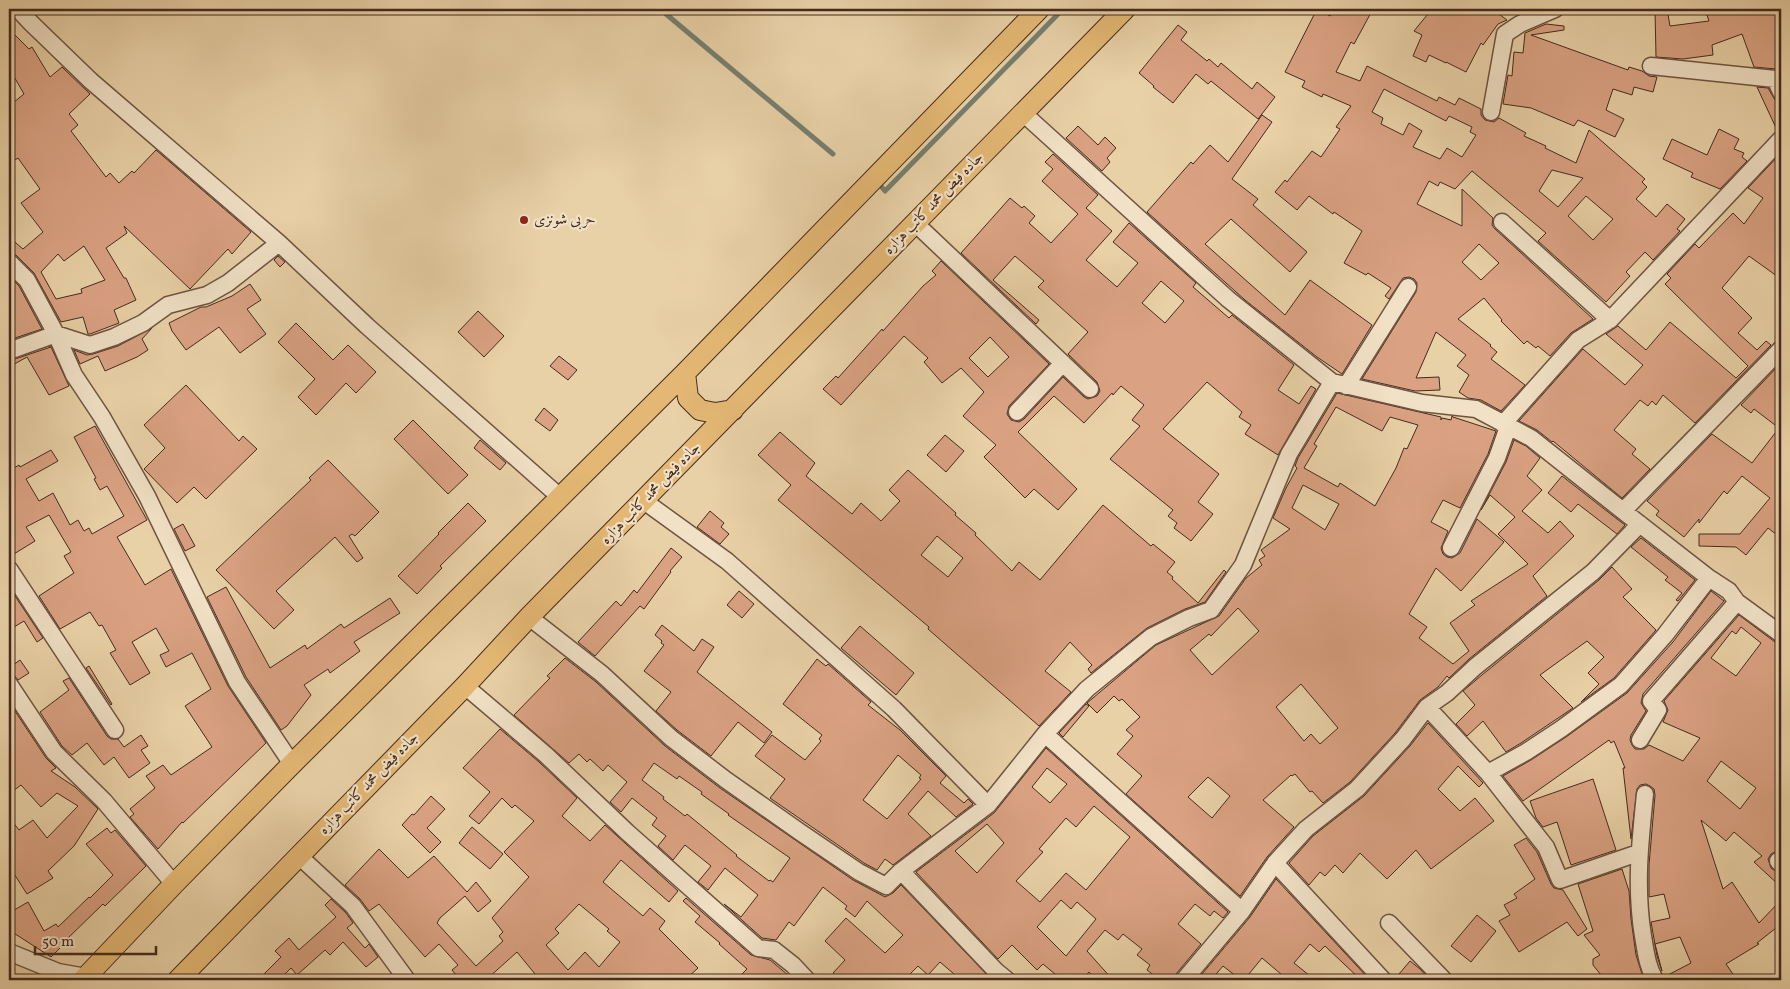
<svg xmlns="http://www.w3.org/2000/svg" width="1790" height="989" font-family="Vollkorn,Amiri,serif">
<rect width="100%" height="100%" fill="#e9d1a7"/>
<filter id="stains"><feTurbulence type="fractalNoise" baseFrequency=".004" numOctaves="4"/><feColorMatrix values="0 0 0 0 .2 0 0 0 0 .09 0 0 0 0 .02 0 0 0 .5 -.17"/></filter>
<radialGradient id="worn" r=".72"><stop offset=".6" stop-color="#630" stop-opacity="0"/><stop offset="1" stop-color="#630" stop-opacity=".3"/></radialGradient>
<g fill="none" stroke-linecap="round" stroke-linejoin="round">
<path stroke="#767f70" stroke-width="5" d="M660,9l173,145
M880,185l5,6 178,-182"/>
</g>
<path fill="#daa283" stroke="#452b1e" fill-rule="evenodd" d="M1317,9l13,7 4,-7h39l-19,35 -3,-2 -15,30 24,9 7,-15 70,35 2,-4 16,8 4,-7 22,11v6l4,5 9,2 5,-4 27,15 -2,3 22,10 -1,2 31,15 13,-33 56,49 -3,3 5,5 -11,12 20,18 11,-13 18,15 -8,10 3,2 -27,29 -8,-8 -19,20 4,4 -24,26 -68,-61 8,-8 -74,-62 -17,18 -15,-7 -2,4 -9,-5 -12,23 45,22v-37l31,29 -1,7 3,4 98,90 -22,14 -21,23 -12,-10 -2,2 -9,-7 -3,3 -23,-23 1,-1 -18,-22 -26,21 33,26 -1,1 7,6 -6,7 34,26 -24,26 -20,-11 -13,-2 -9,-6 10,-17 -12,-9 9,-11 -30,-23 -20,46 23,-1 1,13 -25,1 -53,-12 54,-87 1,-9 -3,-4 -5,-2 -6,1 -14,21 -4,-3 6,-8 -23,-15 -2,2 -22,-12 18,-32 -28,-19 -1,2 -24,-18 -12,14 -22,-18 10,-12 2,2 25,-31 9,6 19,-28 -4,-2 15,-21 -28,-12 -1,3 -20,-10 3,-6 -20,-9zM1384,89l62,32 3,-5 23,11 -2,5 6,3 -14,22 -15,-9 -7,11 -27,-12 9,-16 -13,-8 -6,12 -22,-11 2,-6 -11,-6zM1552,170l31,8 -25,29 -19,-16zM1586,196l27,23 -20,21 -25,-24zM1479,244l20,19 -18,17 -19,-18z
M1432,9h60l15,11 -9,4 -15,21 -2,-2 -15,29 -20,-10v1l-17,-8 -3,7 -13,-6 9,-21 -8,-4z
M1655,9h12l3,17 39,-5 -4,-12h76v62l-5,-2 -22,-2 -12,-33 -30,11 1,10 -30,4 -27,-2z
M1546,24l18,2v4l-33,5 97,35 1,-3 13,4 7,5 8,1 -4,15 -19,-5 -2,8 -19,-6 -7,21 18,9 -9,18 -37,-17 -4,6 -43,-18 -28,-4 5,-29 4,1 2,-24 9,1 2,-20z
M1178,25l9,7 -6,8 26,21 2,-2 9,8 3,-4 31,26 5,-7 18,15 -17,22 -47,-38 -3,3 -12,-10 -23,29 -20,-16 1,-1 -15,-13z
M9,29l20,20 3,-2 18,30 12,-10 28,27 -21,20 9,11 -7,6 35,46 4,-4 9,10 13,-12 2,2 22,-23 95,82 -19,22 -4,-5 -38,40 -66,-63 3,7 -21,15 18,30h2l10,22 -22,10 5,13 -29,11h-2l-5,-17 -22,5 -27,-49 -18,-18 -7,-3v-15l14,12 20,-17 -22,-29 19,-14 -22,-31 -9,6v-58l15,-12 -15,-26zM84,246l21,34 -24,9 1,4 -26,6 -15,-27 17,-18 6,7z
M1757,87l11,1 7,12 6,2v27l-4,1z
M1262,115l10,7 -40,57 26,20 -5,6 54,47 -17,20 -59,-53 -26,25 80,71 25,-35 62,45 -30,49 -25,-17 -72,-57 -98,-88 44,-50 2,2 17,-19 18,17z
M1078,126l20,19 7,-8 11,11 -9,10 3,4 -8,9 -36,-33z
M1719,129l20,10 -5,10 10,4 -2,4 5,4 -27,28 -29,-12 2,-4 -30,-14 9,-20 35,16z
M1781,153v126l-32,-23 -27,32 30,30 -14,15 19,17 9,-9 5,4 -76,78 -32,-28 -7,10 -4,-4 -4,5 -8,-6 -26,30 22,19 -4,5 18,15 -28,29 -69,-57 -1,1 -15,-12 -18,-9 64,-72 42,36 18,-20 -37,-31 12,-8 28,24 24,-28 66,56 12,-12 -83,-82 6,-6 -4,-4 28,-30 4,4 34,-35 11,11 19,-26 -15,-10z
M1053,154l45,41 -12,13 26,23 -26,29 31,27 21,-24 -25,-21 16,-19 67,60 -3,4 36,31 3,-3 62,50 -16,25 21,14 12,-18 5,3 -38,66 -33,-21 6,-9 -12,-8 3,-5 -35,-30 -44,47 56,45 -21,28 15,12 -22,27 -17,-13 3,-5 -9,-7 5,-6 -63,-51 30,-33 -8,-6 12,-15 -23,-19 -8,9 -1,-2 -28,30 -30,-27 -36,36 59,57 -19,21 -24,-21 -9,9 -41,-41 12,-12 -33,-29 21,-24 -23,-24 -19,15 -18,-21 4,-4 -24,-22 -63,69 -18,-16 13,-13 2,2 44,-49 1,2 40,-45 13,-11 -4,-4 9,-10 108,103 -40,42 -2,8 4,6 8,2 5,-3 39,-42 21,20 4,2 9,-3 3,-5 -3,-9 -29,-28 20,-22 -50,-45 6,-6 -29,-25 -22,24 46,40 -3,4 -75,-71 49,-55 12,10 2,-2 11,10 -6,7 22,20 27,-29 -36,-33 11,-12 -8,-7zM1161,281l23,20 -19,22 -23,-20zM990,337l19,20 -21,20 -19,-19z
M278,256l7,6 -5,5 -6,-7z
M9,276l10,10 23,43 -33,11z
M250,284l11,16 -14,9 19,25 -26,19 -21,-26 -33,23 -14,-19 -3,-8 32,-16h5l26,-11z
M478,311l26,25 -20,21 -26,-25z
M296,323l37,37 15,-15 28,27 -20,21 -10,-10 -30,32 -18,-18 17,-18 -37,-37z
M152,328l-10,11 6,11 -11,7 -32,14 -7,-15 -18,8 -6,-14 13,5 6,-1 25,-8z
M51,347l18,39 -20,9 -22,-38 -18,10v-6z
M559,356l18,14 -9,10 -18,-14z
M1781,363v28l-5,7 5,4v136l-13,-10 -22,27 -10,-8 -37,-1v-12h41l30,-36 -28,-22 -15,18 -3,-3 -25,32v-4l-15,18 -28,-22 3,-4 -12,-10 65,-67 40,29 27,-35 -25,-19 -3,4 -10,-8z
M186,385l53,56 4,-5 14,13 -51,50 -12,-12 -17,16 -33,-34 21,-21 -21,-23z
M1337,393l104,24v3l1,-2 9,2 1,-4 1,1 43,14 -8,23 -28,54 -17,-8 -12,22 17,9 -7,17 2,6 4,3 5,1 8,-5 17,-34 27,23 -43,49 -25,-23 -27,46 18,13 -8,11 34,26 16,-13 -19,-28 25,-18 -4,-4 57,-37 -30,-30 17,-17 -25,-22 -9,15 25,-48 8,-22 12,6 14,12 -13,18 15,14 -20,21 26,22 12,-12 14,15 -41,40 14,20 -78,63 -20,19 -2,-2 -9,11 -18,13 -25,33 -45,49 -27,21 -11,-12 -2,1 -15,-18 -3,2 -1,-1 -28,25 31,27 -27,30 -27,39 -114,-102 16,-18 -25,-22 16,-18 -7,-6 14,-13 -18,-18 -3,2 -5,-5 -17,17 -10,-10 69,-58 63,-29 27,-38 16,-13 -3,-5 6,-4 -4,-6 29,-21 -17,-11 13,-30 11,-20 -2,-2 3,-8zM1336,407l46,24 8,-14 28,8 -11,24 -3,-1 -8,20 -21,38 -35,-23 -2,4 -34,-19 13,-22 -3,-2zM1303,485l36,19 -14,26 -33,-22zM1238,608l21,23 -47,44 -22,-25 19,-16 2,2zM1301,684l37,44 -18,16 -9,-10 -7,7 -28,-34zM1208,777l22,19 -18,22 -24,-21z
M544,408l14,12 -8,11 -15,-11z
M413,420l55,55 -20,19 -54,-55z
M95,426l52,94 -30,17 28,48 26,-16 57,117 38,57 -83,80 -1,-1 -24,27 -28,-32 4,-3 -4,-5 25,-21 -9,-12 17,-11 8,10 41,-28 -27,-41 26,-17 -19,-36 -26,14 -6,-12 9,-4 -13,-23 -24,14 18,31 -20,12 -20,-32 6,-3 -14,-25 -3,1 -9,-14 -30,17 -21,-33 35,-23 -10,-17 7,-4 -22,-37 -23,12 9,14 -26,16v-86l10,-6 1,2 31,-17 7,11 -32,18 13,22 14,-8 17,32 8,-5 6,11 5,-3 3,6 32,-18 -17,-30 -7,4 -6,-11 2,-1 -22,-41z
M780,432l35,31 -9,13 46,38 9,-11 20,18 19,-20 -11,-11 19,-20 48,43 -1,2 21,18 -1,2 37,36 7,-9 21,18 63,-75 48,41 2,-2 22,18 -8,10 6,5 -1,2 26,24 26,-33 2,2 -21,30 -20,7 -38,19 -56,45 -3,-4 4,-4 -22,-23 -25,29 26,21 -32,34 -111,-97 1,-2 -151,-127 13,-15 -33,-30zM937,536l26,22 -15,19 -27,-22z
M945,435l19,16 -18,21 -19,-17z
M480,440l26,23 -6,7 -26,-22z
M328,460l51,52 -24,24 -3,-2 -3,2 14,22 -6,4 -22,-25 -59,54 18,19 -20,19 -58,-59 95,-90 -2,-2z
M1562,476l55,43 8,6 -8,9 -39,-30 -7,8 -23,-19z
M468,503l18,18 -46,45 2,2 -25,26 -19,-18 41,-42 -1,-1z
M710,511l14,12 -3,4 8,7 -9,10 -23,-17z
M183,524l12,22 -10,5 -11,-22z
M1641,538l54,42 -17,21 -2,-1 6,-7 -17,-13 3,-3 -37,-30z
M671,548l11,9 -12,14 1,1 -27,37 -4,-3 -45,50 -17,-14 38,-41 5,5 13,-16 3,3z
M1612,567l20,22 -9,8 33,33 -42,48 -33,24 18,-18 -11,-11 16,-16 -17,-16 -47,34 33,33 -52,35 -15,9 -23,-31 -16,15 -11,-12 19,-19 -12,-14 19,-16 117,-95z
M9,587l34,51 -6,4 -13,-21 -15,9z
M226,587l44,81 35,-23 2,4 34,-25 3,4 46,-30 10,15 -46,29 6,9 -30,22 -2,-4 -24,16 7,10 -24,31 -6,4 -35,-53 -39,-80z
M739,591l15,13 -12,14 -15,-13z
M1711,591l13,10 -81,93 -2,9 5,8 -15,24 -1,5 2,5 3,4h9l5,-4 34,16 17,-23 -37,-16 5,-12 -4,-9 75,-86 36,27 6,2v208h-6l-4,2 -3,5 3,9 7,5 3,1v13l-27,-25 8,-6 -28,-24 -8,9 -25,-21 22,69 9,-7 27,41 22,-23v24l-24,19 2,1 -33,20 11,16h-72l-1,-3 27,-14 -11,-26 -25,7 7,27 -5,-15 -6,-34 19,-4 -6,-24 -15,3v-32l6,-70 -1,-6 -4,-3 -4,-2 -6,1 -3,4 -6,50 -8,-71h2l-11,-27 -3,2 -2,-3 -86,61 -20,-25 28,-16 35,-23 61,-44 46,-51zM1741,627l20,16 -25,33 -25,-18 21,-27 4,3zM1721,761l35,27 -16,21 -33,-28z
M662,625l32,26 8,-12 12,8 -17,25 75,60 -8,11 -26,-21 -27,34 -34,-26 -21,-19 15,-19 -27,-21 20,-26 -3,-2 1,-2 -7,-6z
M860,626l54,47 -18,22 -55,-47z
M565,658l31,24 69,64 55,42 133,92 32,17 8,-4 8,-8 91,95h-31l-21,-18 -12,13 -10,-9 -14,14h-62l-9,-7 12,-13 -20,-19 21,-23 39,35 18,-18 -36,-34 -12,16 -10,-8 2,-3 -24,-19 -29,39 -5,-4 -13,18 -14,-2 -38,-34 17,13 17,-22 -33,-27 -17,22 -10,-8 13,-16 -26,-21 -12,15 -15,-14 8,-10 -14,-11 5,-7 -25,-20 -11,14 -11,-10 17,-20 -19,-17 -5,6 -13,-12 -3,3 -8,-8 -10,9 -55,-48 36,-37 -3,-2zM654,763l23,16 2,-3 23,16 -1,2 28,20 -1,1 62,43 -17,24 -3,-2 -1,1 -33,-25 1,-1 -50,-41 -2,2 -22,-17 1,-2 -22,-17z
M817,659l9,7 2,-2 43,38 -3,3 32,25 46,46 -6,7 24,20 4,-4 5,5 -17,13 -28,-26 -20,23 23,22 -38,29 -8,-6 -8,11 -13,-7 -94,-65 15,-19 -30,-23 17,-21 33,25 16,-19 -2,-2 3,-4 -39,-31zM898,755l23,20 -2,3 2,1 -34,40 -24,-19z
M20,660l9,13 -11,7 -4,-5 -5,-1v-6z
M89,666l23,38 -1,1 -25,-37z
M69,678l38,58 4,3h7l6,8 17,-12 7,11 -7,4 9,13 -21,15 -15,-21 -10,8 -17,-22 -15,12 -10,-9 -22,-34 29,-22 -6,-9z
M9,702l37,56 10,10 -5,3 24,16 23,22 -24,37 -26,25 5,7 -26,16 -18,-28v-49l10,13 14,-10 14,18 31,-32 -21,-13 -16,14 -20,-22 -12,9z
M1086,704l3,2 -26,31 -4,-4z
M1428,723l55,60 -4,4 -21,-21 -20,23 22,22 15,-13 19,23 -63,48 -15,-19 -29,29 -27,-26 -17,20 -8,-8 -10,11 -5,-4 -11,13 -20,-22 24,-27 51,-40 46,-50z
M500,729l39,33 38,36 -15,18 28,25 15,-16 73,66 -9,11 -48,-42 -18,22 40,34 7,-8 15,13 -6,8 39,39 -13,12h-145l-23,-28 -30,27 2,1h-29l-8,-10 6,-5 -19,-21 -14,13 -46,-53 -10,7 -9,-12 -15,-14 34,-36 29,29 26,-22 33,36 9,-10 15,19 -13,11 -13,-16 -25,22 -3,5 39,43 27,-25 -4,-5 4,-4 -11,-14 37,-41 -25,-25 30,-31 -19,-16 -3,3 -10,-10 -23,26 -10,-8 21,-24 -27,-24zM579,904l30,25 -2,2 13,11 -21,25 -14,-15 -17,18 -22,-25 13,-12 -4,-4z
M1046,748l182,164 -5,6 -9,-7 -4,5 -15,-12 -17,20 23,20 -25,30 -2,6h-14l-13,-10 3,-5 -13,-10 5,-6 -19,-15 -5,6 -13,-10 -18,21 26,29h-17l-7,-8 -7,8h-20l-19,-16 -6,6 -25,-25 -14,14 -82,-87 78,-59zM1047,768l20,16 -17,19 -18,-16zM1094,806l36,31 -44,53 -20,-17 -26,29 -24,-21 27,-29 -4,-3 27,-31 10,9zM987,824l17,19 -27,30 -22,-22zM1061,900l10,9 6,-7 19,17 -30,37 -29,-29z
M1593,779l23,71 -45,15 -14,-43 -14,5 -7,-9 -6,-17z
M431,796l14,13 -18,19 14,14 -11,11 -28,-28 10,-11 2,1z
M472,827l31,27 -13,15 -31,-26z
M107,828l4,5 4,-3 31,36 -41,40 -2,-2 -36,35 1,1 -17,17 -42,-27v-17l19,-11 16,29 12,-7 2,3 31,-30 1,1 23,-23 -27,-31z
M1526,838l11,14 14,32 3,4 9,2 24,39 -9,7 -11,-14 -48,30 -20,-31 11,-6 -6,-10 13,-7 -3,-4 21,-15 -21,-34z
M1622,869l7,22 2,28 5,36 8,25h-39l-12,-15v-6l7,-4 -16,-20 9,-4 -15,-47z
M1276,879l94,101h-9l-36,-34 -6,6 -9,-8 -16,19 21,17h-27l-26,-22 -18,22h-3l-18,-14 -12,14h-14l53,-63z
M686,898l65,57 19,5 24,20h-58l11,-11 -28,-25 1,-1 -25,-21 5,-6 -17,-15z
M331,899l15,14 7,10 -6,5 18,20 4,-4 9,13 -12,10 -23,-25 -13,13 -5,-5 -28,25 -6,-7 -12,12h-21l23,-23 -6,-6 14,-13 10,12 37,-33 -11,-12z
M1477,915l19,16 -25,31 -20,-16z
M1410,961l10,8 10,11h-36z"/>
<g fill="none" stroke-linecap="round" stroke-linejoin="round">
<g stroke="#6e5440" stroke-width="19">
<path id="minor" d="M18,9l13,14 60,58 188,162 88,83 193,171
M1651,66l124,13 6,13
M1491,112l14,-78 15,-10 35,-15
M1023,113l205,186 104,83 90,21 54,6 55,29 92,73 86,67 20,13 8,11 44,32
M1502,222l108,98
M915,223l175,166
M9,262l18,18 29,54 18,41 28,42 45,79 90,186 55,82
M9,351l47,-17 34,11 24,-8 29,-14 25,-18 39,-10 21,-12 51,-40
M1346,386l62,-99
M1017,412l46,-49
M1503,424l75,-84 32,-20 171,-181
M644,501l83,60 167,148 94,96
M1623,511l158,-162
M1451,548l46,-90 11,-31
M9,569l106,161
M529,617l73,57 69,64 55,42 74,52 59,40 27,14 15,-15 87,-66 57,-71 42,-45 64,-52 38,-19 22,-8 32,-45 46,-111 43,-72
M9,684l45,68 50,49 70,83
M465,686l81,69 81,77 131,116 16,2 19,15 14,15
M1427,707l61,66 58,74 14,33 78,-27
M1045,734l197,177
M1640,740l18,-30 -7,-9 86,-99
M1488,773l38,-21 35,-23 60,-44 44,-50 44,-57
M1645,794c-5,49 -10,93 -2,142 3,17 4,29 12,44
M299,856l54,50 54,74
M1778,861l3,3
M1275,863l108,117
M901,871l95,100 11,9
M1389,923l55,57
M9,952l49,20 28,5
M1184,980l58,-69 33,-48 31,-34 51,-40 46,-50 24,-32 20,-14 28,-26 118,-95 47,-48"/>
</g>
<g stroke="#452b1e" stroke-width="22">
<path id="major" d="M685,373l3,25 12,12 15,3 18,-3
M83,980l91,-96 118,-120 393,-391 354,-364
M178,980l287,-294 64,-69 596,-608"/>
</g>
<use href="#minor" stroke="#f1e1c6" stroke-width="16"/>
<use href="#major" stroke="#e4b874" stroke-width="20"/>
</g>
<circle fill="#8f2418" stroke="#f1e1c6" stroke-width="2" cx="524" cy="220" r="5"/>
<g text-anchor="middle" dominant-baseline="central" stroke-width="4.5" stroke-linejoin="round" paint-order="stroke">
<g font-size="15" fill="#452b1e" stroke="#f1e1c6">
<text transform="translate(934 204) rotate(-46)">جاده فیض محمد کاتب هزاره</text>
<text transform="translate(651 494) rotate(-46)">جاده فیض محمد کاتب هزاره</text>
<text transform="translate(369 784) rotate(-46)">جاده فیض محمد کاتب هزاره</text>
</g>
<g font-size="15" fill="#452b1e" stroke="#f1e1c6" text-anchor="start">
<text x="534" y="220">حربی شونزی</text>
</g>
</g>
<rect width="1790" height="989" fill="none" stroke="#e9d1a7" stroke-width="30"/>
<rect x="10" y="10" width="1770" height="969" fill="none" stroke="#452b1e" stroke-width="2.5"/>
<rect x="15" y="15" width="1760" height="959" fill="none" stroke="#452b1e"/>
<path d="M35 946v8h121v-8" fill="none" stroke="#452b1e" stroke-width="2.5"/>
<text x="42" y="946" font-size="15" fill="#452b1e" stroke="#f1e1c6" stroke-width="4" paint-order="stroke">50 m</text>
<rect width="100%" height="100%" filter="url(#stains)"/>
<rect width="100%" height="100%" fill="url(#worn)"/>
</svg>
